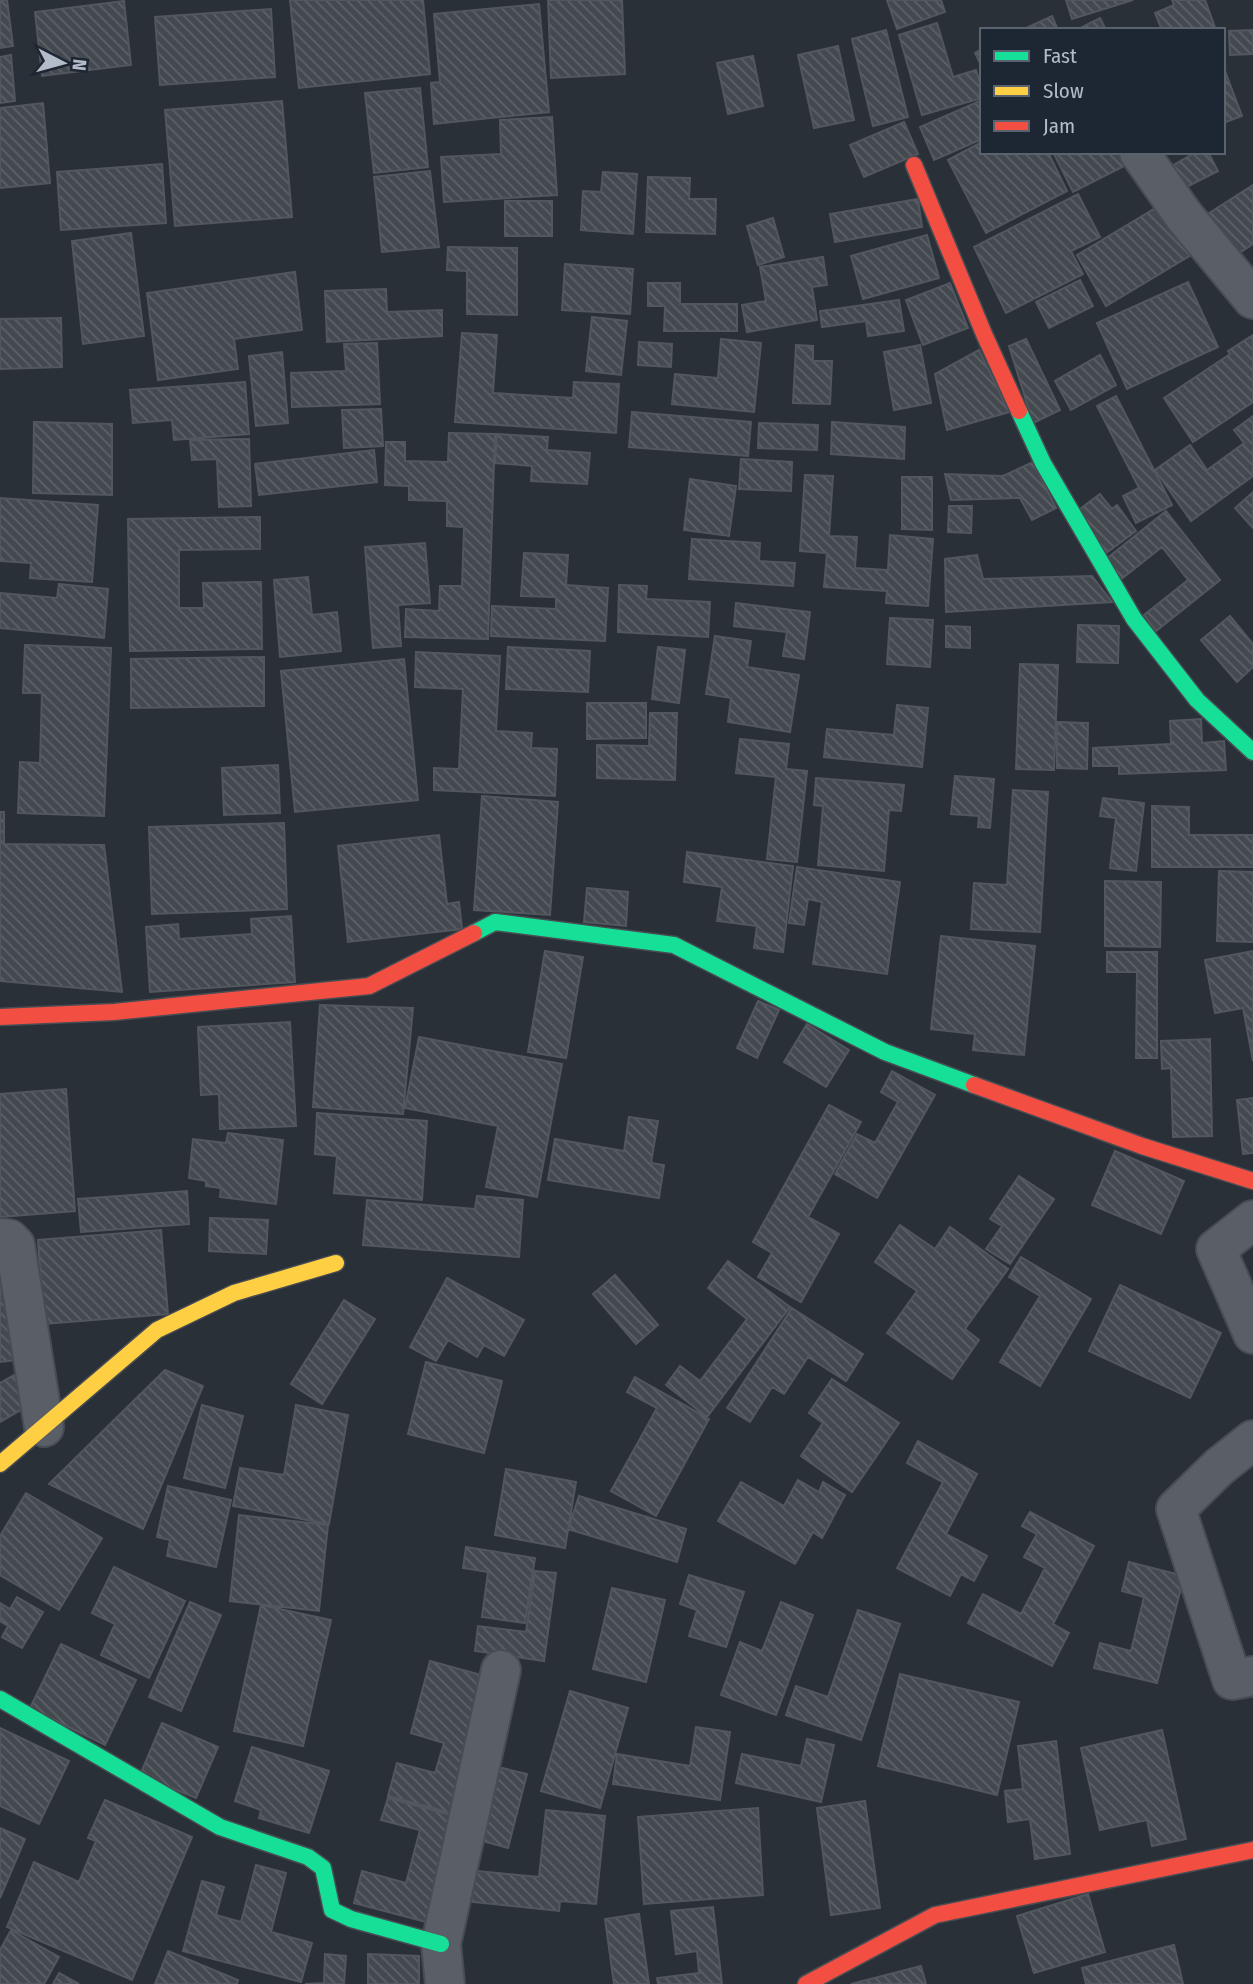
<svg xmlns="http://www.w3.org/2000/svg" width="1253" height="1984" font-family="'Fira Sans Condensed',sans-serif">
<defs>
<pattern id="building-back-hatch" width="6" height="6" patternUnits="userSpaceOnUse" patternTransform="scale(1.75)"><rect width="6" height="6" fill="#444950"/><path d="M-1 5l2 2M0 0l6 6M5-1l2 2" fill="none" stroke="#5d6168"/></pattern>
</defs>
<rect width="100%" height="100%" fill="#2a3038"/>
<path fill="url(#building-back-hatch)" stroke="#52575f" stroke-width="2" d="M0,0h7l6,46 -13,2z
M290,0h133l7,74 -131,14z
M548,0h74l3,74 -74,4z
M887,0h54l4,12 -48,17z
M1066,0h67l-61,19z
M1172,0h33l11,30h-54l-7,-17 19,-8z
M124,1l7,64 -89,11 -7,-64z
M539,4l10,108 -115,12 -3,-41 9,-1 -6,-68z
M271,9l4,68 -115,8 -5,-68z
M1052,16l6,14h-36z
M1100,18l6,12h-28v-1z
M937,23l16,54 23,-7 6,19v9l-60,17 -23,-80z
M886,30l22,87 -35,9 -21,-87z
M1253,30v24l-23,1 -1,-24z
M838,46l16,74 -40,8 -16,-73z
M982,49v18l-7,-14z
M11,55l4,46 -15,2v-46z
M753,56l10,50 -35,8 -11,-51z
M1225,71l17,45 -19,7v-51z
M420,88l8,79 -54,6 -9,-80z
M982,100v39l-48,21 -14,-33z
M282,101l10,116 -117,9 -10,-116z
M43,103l7,80 -50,5v-80z
M552,117l5,78 -113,7 -3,-45 60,-3 -1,-34z
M904,122l14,32 -54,23 -14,-32z
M982,142v10h66l19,39 -81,42 -38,-73z
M1053,152h74l5,10 -59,30z
M1196,152h12l10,19 -41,21 -12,-22z
M162,164l4,59 -105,7 -4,-58z
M430,171l9,76 -57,5 -8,-75z
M603,172l34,2 -4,60 -52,-4 2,-39 18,1z
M648,177l42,1 -1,21h27l-1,35 -69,-2z
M1253,185v59l-23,15 -27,-42z
M1078,194l22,43 -29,14 12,23 -77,39 -32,-66z
M918,199l4,28 -87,15 -5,-28z
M505,201h47v35h-47z
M1164,203l29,51 -87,52 -29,-51z
M773,218l11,39 -26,8 -11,-39z
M131,233l13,103 -61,8 -11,-103z
M927,235l12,43 -76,21 -12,-43z
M448,247l69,1v67l-50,-1v-43l-20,-1z
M823,257l4,28 -15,2 5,33 -70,12 -5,-27 24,-4 -6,-34z
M565,264l68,5 -3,45 -68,-4z
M295,272l7,58 -68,9 4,30 -80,11 -11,-87z
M1080,280l13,26 -44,22 -13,-26z
M1188,282l30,65 -91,42 -30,-66z
M648,283h32v21h57v27h-73l1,-25h-17z
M950,283l18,45 -45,17 -17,-45z
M386,289l1,23 55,-2v26l-115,6 -2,-51z
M899,300l5,31 -36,5 -2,-15 -44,6 -2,-16z
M592,317l35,4 -6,54 -35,-4z
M61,318l1,49 -62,2v-50z
M462,333l35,2 -4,58 80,5 1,-16 45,2 -3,49 -161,-11z
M1253,335v67l-60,40 -29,-44 66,-44 -2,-3z
M721,339l40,4 -7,69 -82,-8 3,-30 43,4z
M1026,339l34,71 -27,13 -24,-77z
M639,342l33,2 -1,23 -33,-2z
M377,343l3,61 -88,3 -1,-34 55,-2 -2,-27z
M796,345l17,1v15h19l-2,43 -37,-1z
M920,345l11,58 -37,7 -10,-58z
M979,350l30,62 -62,18 -12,-56z
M282,352l6,71 -32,3 -7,-70z
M1100,355l16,30 -45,25 -16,-29z
M245,382l4,52 -75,6 -2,-20 -39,3 -3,-33z
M1116,396l56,109 -36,18 -13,-27 16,-8 -42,-82z
M381,409l2,37 -39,2 -2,-38z
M632,412l119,10 -3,34 -119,-9z
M1253,416v60l-62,45 -36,-51 35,-25 17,25 37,-27 -10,-13z
M34,422l78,2v71l-79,-2z
M832,422l73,5 -1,32 -73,-5z
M759,423l59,2 -1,25 -59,-2z
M449,433l46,1 -7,205 -83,-2 1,-28 33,2 1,-25h22l2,-59 -17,-1v-25l-38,-1v-14l-24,-1 1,-43h19v19l43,1z
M497,434l51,3 -1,13 43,3 -3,31 -56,-3 1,-15 -37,-3z
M249,439l2,67 -32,1 -2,-48 -25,1 -2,-20z
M374,450l3,32 -118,13 -4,-31z
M741,459l51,3 -1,29 -52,-2z
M1033,462l23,46 -24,12 -12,-22 -69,2 -6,-26 58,2z
M805,475l28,1 -4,60 28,1 -2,31 33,2 2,-35 43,4 -5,67 -42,-3 1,-12 -63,-4 3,-34 -27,-2z
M902,477h30v53l-30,-1z
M690,479l46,7 -7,50 -45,-6z
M1253,492v36l-18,-20z
M1100,494l12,15 5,-4 19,26 -30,22 -30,-41z
M0,498l98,7 -6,77 -62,-4 1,-15 -31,-2z
M949,506h23l-1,27 -23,-1z
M1166,511l54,69 -64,51 -12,-16 44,-35 -26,-33 -42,33 -15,-20z
M260,517v32l-81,1v58h25l-1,-25 58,-1 1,67 -132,2 -2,-132z
M692,539l68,4 -1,18 36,2 -2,23 -104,-7z
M425,543l5,60 -32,2 3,41 -28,2 -8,-101z
M524,553l44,2 -2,30 42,3 -3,53 -114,-5 1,-30 64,3v-12l-35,-1z
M977,555l6,24 109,-3 20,26 -166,10 -1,-53z
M308,577l4,38 25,-3 4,39 -61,6 -6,-77z
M59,584l49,5 -4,49 -104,-10v-35l57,5z
M619,585l28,1 -1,13 64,3 -2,35 -90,-5z
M736,603l74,9 -6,47 -21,-3 4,-24 -53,-6z
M1230,616l23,28v23l-16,15 -36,-42z
M890,618l43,2 -3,47 -43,-3z
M1078,625l41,1 -1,37 -41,-1z
M946,626l24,1v21l-24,-1z
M715,636l36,5 -4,26 52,8 -9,57 -62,-10 3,-24 -25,-4z
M25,645l86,3 -7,168 -86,-3 2,-51 20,1 2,-70h-19z
M508,647l82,4 -2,41 -82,-3z
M658,647l27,3 -6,53 -27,-4z
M416,652l84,4 -4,75 36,2 -1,15 26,1 -2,47 -121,-6v-22l25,1 4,-80 -48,-2z
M264,657v49l-133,2v-49z
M404,659l14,141 -123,12 -14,-141z
M1020,664l38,1 -4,105 -38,-1z
M587,703h59v35l-59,1z
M897,705l31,3 -6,59 -98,-10 3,-28 67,6z
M650,713h27l-2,67 -78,-2v-33l52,1z
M1201,719l1,24 22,-2 2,29 -107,4v-8h-26v-18l78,-4 -1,-23z
M1057,722l31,1 -1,46 -30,-1z
M740,739l49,5 -3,25 21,2 -10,91 -30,-3 9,-82 -40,-4z
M278,765l2,48 -56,2 -2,-47z
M955,776l39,3 -4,49 -12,-1 1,-11 -28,-2z
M816,778l88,7 -3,26 -12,-1 -5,61 -66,-6 5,-59 -9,-1z
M1013,790l35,2 -8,140 -69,-3 3,-46 33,2z
M482,796l76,6 -8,113 -76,-5z
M1103,798l41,5 -8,68 -26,-3 6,-50 -16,-2z
M1152,806l37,1v28h64v32h-101z
M0,812h4v32l100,1 18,147 -122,-11z
M284,823l3,86 -135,5 -3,-87z
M439,835l8,69 12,-2 3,27 -114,13 -10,-96z
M687,852l106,14 -10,86 -29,-4 3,-22 -40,-5 5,-34 -38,-5z
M797,867l103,15 -13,92 -74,-10 9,-62 -14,-3 -4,26 -15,-2z
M1219,871l34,1v70l-36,-1z
M1105,881l56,1 -1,65 -55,-1z
M587,888l41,4 -2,34 -42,-4z
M291,916l4,66 -145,10 -4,-65 32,-3 1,15 73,-5 -1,-15z
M941,936l94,10 -11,109 -51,-5 2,-16 -44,-5z
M545,951l38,6 -17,101 -38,-6z
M1253,951v110l-10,-53 -28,5 -10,-53z
M1107,952h50v106h-21l1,-86h-30z
M758,1001l21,9 -22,48 -20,-10z
M320,1005l93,3 -10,106 -90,-7z
M290,1022l6,104 -76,3 -1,-35 -18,1 -3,-68z
M807,1024l42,26 -23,37 -42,-25z
M419,1037l143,27 -25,133 -51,-10 12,-61 -93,-18z
M1210,1039l2,97 -39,1 -2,-69 -9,1 -1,-28z
M892,1071l43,24 -58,103 -42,-24 22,-40 18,9 23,-41 -17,-10z
M66,1089l9,122 -75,6v-123z
M1253,1098v55l-10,1 -6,-54z
M829,1105l32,17 -53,95 31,17 -38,68 -43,-25 14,-24 -19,-11z
M317,1113l110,8 -5,79 -88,-7 3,-37 -22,-2z
M629,1117l29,4 -7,42 13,2 -5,33 -111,-18 7,-41 69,12z
M228,1133l55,7 -7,64 -56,-7 1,-9 -15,-2v-5l-17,-3 4,-39 33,4z
M1115,1151l69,30 -23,53 -69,-29z
M1019,1176l35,23 -44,65 -24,-15 16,-23 -12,-7z
M187,1191l2,33 -108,8 -3,-33z
M477,1196l46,4 -4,57 -156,-12 4,-45 108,9z
M210,1218l58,2 -2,34 -57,-3z
M900,1225l35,24 15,-22 58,42 -43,60 14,11 -27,39 -65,-46 30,-42 -42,-29z
M161,1230l7,84 -124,10 -6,-84z
M1021,1257l70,42 -51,87 -40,-24 40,-66 -31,-19z
M728,1261l62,46 -83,110 -41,-32 14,-19 20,15 47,-62 -39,-31z
M0,1269l17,91 -17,2z
M615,1275l43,50 -22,19 -43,-50z
M447,1278l77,42 -20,36 -20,-11 -7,12 -29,-17 -12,21 -26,-14z
M1120,1285l101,48 -31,65 -101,-47z
M344,1300l31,19 -53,85 -31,-20z
M792,1308l71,46 -17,27 -38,-24 -24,37 -12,-7 -22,35 -23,-14z
M426,1362l76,19 -18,72 -76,-19z
M165,1370l38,16 -60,143 -94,-45z
M14,1375l17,29 -31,18v-39z
M635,1377l74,42 -53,97 -45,-25 46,-83 -30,-16z
M832,1379l67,44 -47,69 -51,-36 22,-33 -14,-10z
M202,1405l41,11 -18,72 -41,-10z
M296,1405l52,10 -19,109 -96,-18 7,-38 44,7z
M918,1441l59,33 -31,60 41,22 -13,25 -13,-7 -11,22 -53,-28 46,-86 -36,-19z
M506,1469l70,13 -11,66 -70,-13z
M798,1480l21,12 4,-10 22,13 -23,43 -9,-6 -18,32 -77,-43 23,-39 43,24z
M168,1486l63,14 -15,67 -49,-11 3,-16 -13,-3z
M26,1493l76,45 -43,72 -59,-35v-39z
M579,1496l107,33 -9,33 -109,-33z
M1030,1512l64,34 -41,78 16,9 -17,33 -84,-43 15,-29 38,20 24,-46 -21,-11 13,-23 -15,-8z
M239,1515l89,10 -9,86 -89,-10z
M466,1547l69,11 -10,65 -43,-6 6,-45 -25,-4z
M1129,1562l55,14 -27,107 -63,-15 6,-25 31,8 13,-54 -22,-6z
M114,1567l71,34 -36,77 -48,-23 14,-31 -23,-11z
M535,1571l21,2 -12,88 -69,-10 3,-25 48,6z
M689,1575l55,17 -18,55 -37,-11 8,-26 -17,-6z
M612,1588l53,12 -19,82 -53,-13z
M17,1597l26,15 -21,36 -20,-11 6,-11 -8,-5v-18l10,6z
M190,1602l31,13 -40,96 -32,-14z
M781,1602l32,13 -37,100 -55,-20 19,-53 22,9z
M261,1605l70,15 -28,126 -69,-15z
M858,1610l42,14 -39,116 -75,-25 10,-29 32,11z
M61,1644l75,36 -31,65 -75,-37z
M430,1661l62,17 -37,136 -67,-18 9,-33 38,10 9,-30 -33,-10z
M900,1674l119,28 -22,93 -119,-29z
M570,1691l58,17 -28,100 -59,-17z
M162,1723l56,24 -22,51 -56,-23z
M696,1727l34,5 -10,68 -107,-16 4,-30 73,12z
M0,1728l69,33 -30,63 -39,-18z
M1162,1730l24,109 -34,7 -5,-26 -47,10 -19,-82z
M807,1739l27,6 -13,57 -85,-19 6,-29 59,12z
M1056,1741l14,113 -35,5 -5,-40 -22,3 -3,-31 18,-2 -5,-43z
M252,1747l77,24 -20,62 -50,-15 2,-8 -26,-9z
M498,1767l29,7 -19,74 -29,-8z
M388,1798l70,19 -28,106 -76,-20 8,-32 44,12 14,-53 -39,-10z
M105,1800l87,37 -60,143 -125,-53 27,-65 45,20 17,-41 -8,-3z
M865,1801l15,107 -49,7 -14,-107z
M758,1808l5,87 -119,9 -6,-87z
M546,1810l59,6 -9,88 -36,-3 -1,10 -94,-10 3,-31 71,7z
M0,1828l25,11 -25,59z
M256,1865l30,8 -15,59 41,11 -11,39 -118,-31 19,-70 22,6 -8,28 25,7z
M1088,1894l17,58 -71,21 -17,-57z
M713,1907l9,77h-64l-1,-6 42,-5 -2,-22 -21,3 -5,-43z
M639,1914l10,70h-35l-9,-65z
M11,1930l48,27 -15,27h-44v-34z
M1174,1945l9,39h-97l-4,-16z
M168,1951l70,29 -1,4h-82z
M325,1954l21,2 -2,28h-39l19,-1z
M368,1954l51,2v28h-51z
M921,1966l5,18h-75z
M59,1973l20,11h-26z"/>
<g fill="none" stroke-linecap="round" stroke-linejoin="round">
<g stroke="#484c53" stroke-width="42">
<path id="street" d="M1139,152l45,64 69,83
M1253,1220l-37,29 37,85
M0,1238l9,1 6,6 29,182
M1253,1440l-34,27 -43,42 56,171 21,-4
M445,1984l-4,-40 60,-274"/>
</g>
<g stroke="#484c53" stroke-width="19">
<path id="fast" d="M1019,411l24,52 91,156 63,81 56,52
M474,933l21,-11 179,23 211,107 89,33
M0,1699l220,128 88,30 15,11 9,42 19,9 90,25"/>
</g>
<g stroke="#484c53" stroke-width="19">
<path id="slow" d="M0,1464l157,-134 77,-37 102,-30"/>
</g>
<g stroke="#484c53" stroke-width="19">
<path id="jam" d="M914,165l70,169 35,77
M0,1017l114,-5 255,-26 105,-53
M974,1085l168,61 111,35
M806,1984l129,-69 318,-65"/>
</g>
<use href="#street" stroke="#5a5e66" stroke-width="38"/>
<use href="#fast" stroke="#16e098" stroke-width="16"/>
<use href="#slow" stroke="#ffcf43" stroke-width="16"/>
<use href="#jam" stroke="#f24e42" stroke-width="16"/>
</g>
<rect x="980" y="28" width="245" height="126" fill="#1d2633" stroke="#59626f" stroke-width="2"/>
<rect x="994" y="51" width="35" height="10" fill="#16e098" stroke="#59626f" stroke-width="2"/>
<text x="1043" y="63" font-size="21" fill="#b4bcc9">Fast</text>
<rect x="994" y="86" width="35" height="10" fill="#ffcf43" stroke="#59626f" stroke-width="2"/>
<text x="1043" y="98" font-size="21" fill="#b4bcc9">Slow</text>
<rect x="994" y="121" width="35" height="10" fill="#f24e42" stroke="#59626f" stroke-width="2"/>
<text x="1043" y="133" font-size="21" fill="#b4bcc9">Jam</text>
<g transform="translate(63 63) rotate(96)" stroke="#1d2633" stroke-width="5" paint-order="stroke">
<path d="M0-5L12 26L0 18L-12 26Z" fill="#b4bcc9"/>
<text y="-10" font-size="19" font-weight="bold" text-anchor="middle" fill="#b4bcc9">N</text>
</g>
</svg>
